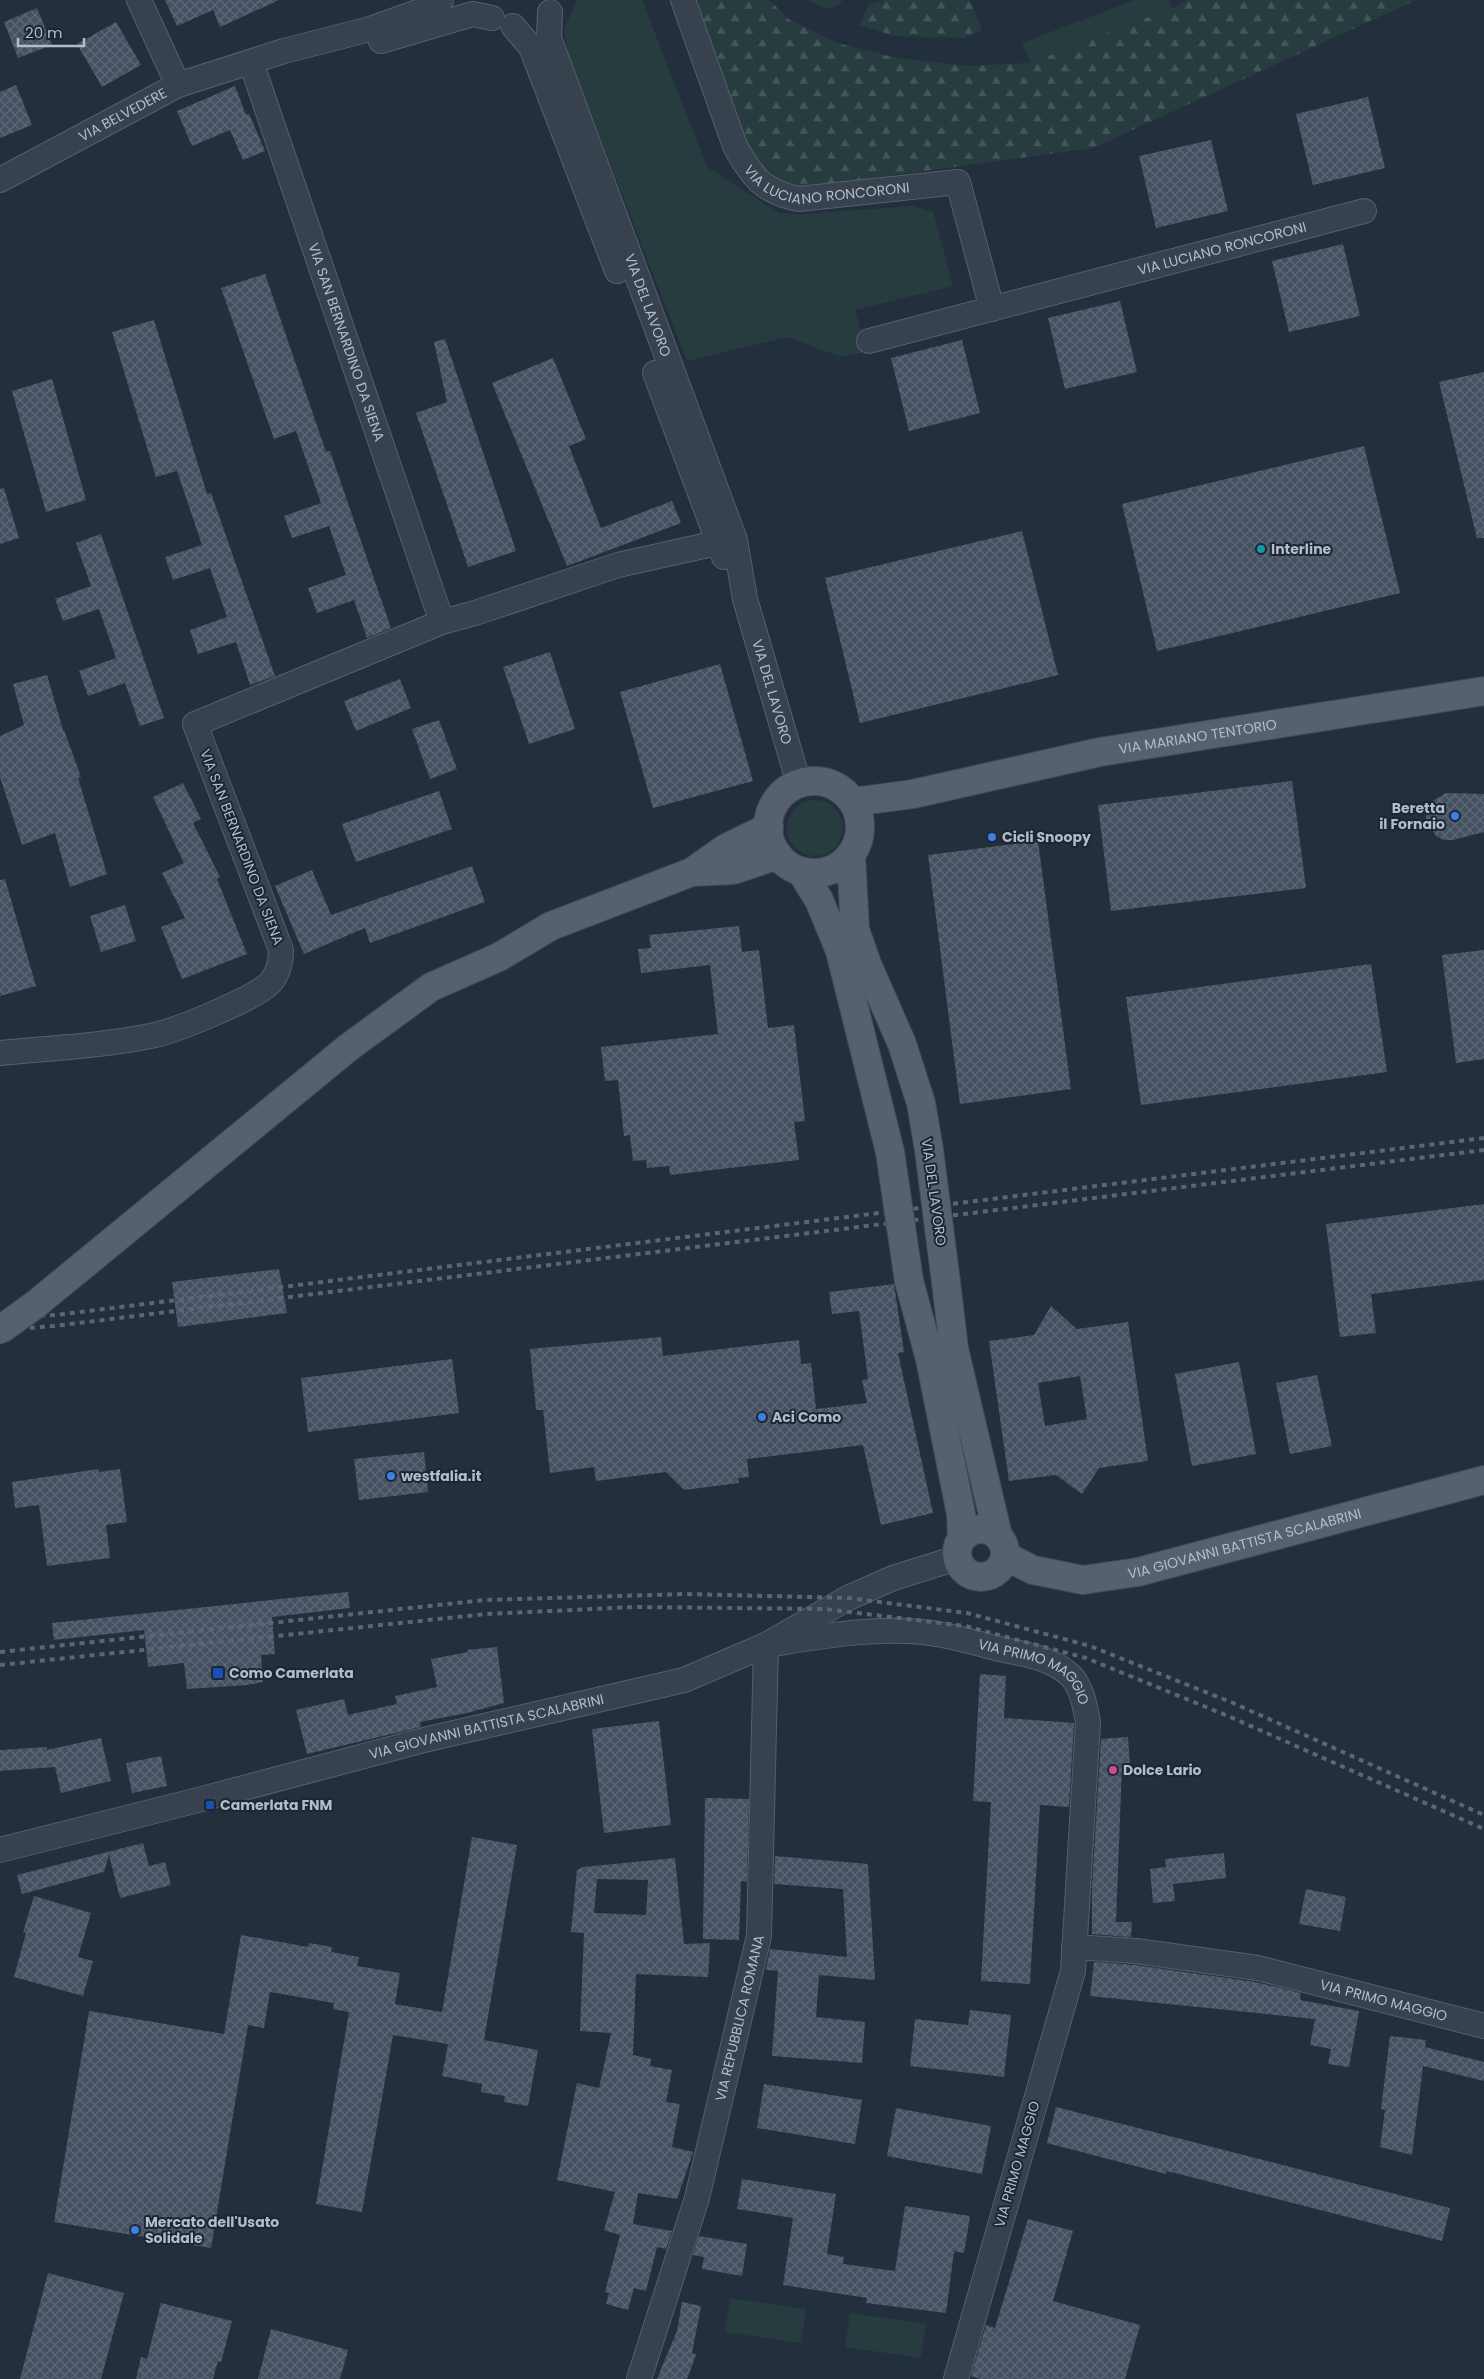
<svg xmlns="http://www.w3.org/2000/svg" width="1484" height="2379" font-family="Poppins,sans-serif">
<defs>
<pattern id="forest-firs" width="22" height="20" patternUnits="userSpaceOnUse" patternTransform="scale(1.25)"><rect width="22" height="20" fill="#263c3f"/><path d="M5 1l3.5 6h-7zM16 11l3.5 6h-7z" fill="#435659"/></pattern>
<pattern id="building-cross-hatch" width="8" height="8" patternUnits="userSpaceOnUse" patternTransform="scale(1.25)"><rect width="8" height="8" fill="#455162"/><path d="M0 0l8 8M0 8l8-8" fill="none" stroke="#5d6877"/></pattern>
</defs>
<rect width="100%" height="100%" fill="#242f3e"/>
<path fill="#263c3f" d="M577,0h65l65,167 72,46 25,1 109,-8 20,6 20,74 -98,24 12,42 -26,5 -53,-20 -101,24 -118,-303 -5,-29z
M808,0h35c-13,14 -21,7 -35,0z
M1134,0h35l3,8 -142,55 -8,-20z
M787 828a28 28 0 1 1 56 0a28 28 0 1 1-56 0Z
M730,2298l76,11 -5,34 -76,-11z
M850,2313l76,11 -5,34 -76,-11z"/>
<path fill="url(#forest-firs)" d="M693,0h76l21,20 47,23 60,15 71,8 62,-3 142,-55 15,-8h229l-323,148 -287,39 -25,-5 -26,-23 -14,-26z
M884,0h86l12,30 -19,8 -68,-2 -36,-11 10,-21z"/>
<path fill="url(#building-cross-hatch)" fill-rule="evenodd" d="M165,0h114l-59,27 -7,-17 -36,16z
M37,8l15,37 -34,13 -14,-36z
M116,22l25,43 -39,22 -25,-43z
M16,85l16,40 -32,13v-46z
M235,86l11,29 3,-1 16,37 -22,9 -13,-30 -38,16 -15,-35z
M1368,97l17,71 -72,17 -17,-71z
M1211,140l17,71 -72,17 -17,-72z
M1343,244l17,72 -71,16 -17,-71z
M265,274l61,178 4,-1 61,177 -24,10 -13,-38 -37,13 -9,-25 38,-13 -17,-49 -37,12 -8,-22 37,-13 -25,-72 -22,8 -53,-151z
M1120,301l17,71 -72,17 -17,-71z
M154,320l53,174 4,-1 64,183 -25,9 -14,-43 -38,12 -8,-24 37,-13 -17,-49 -37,12 -8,-23 37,-12 -25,-74 -21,6 -44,-145z
M445,339l71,212 -48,16 -52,-154 31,-11 -13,-60z
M962,340l18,73 -71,18 -18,-73z
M553,358l33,81 -17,7 32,82 71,-27 9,22 -114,43 -75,-183z
M1484,372v166h-7l-38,-156z
M52,379l34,121 -40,12 -34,-121z
M1364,446l36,147 -243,58 -35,-147z
M4,488l15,50 -19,6v-55z
M1022,531l36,144 -198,48 -35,-145z
M101,534l63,184 -24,8 -15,-43 -37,13 -9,-25 37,-13 -17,-49 -36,12 -8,-22 36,-13 -15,-43z
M550,652l25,77 -46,15 -26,-77z
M720,664l33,117 -100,27 -33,-116z
M47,675l16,55h1l17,47 -3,1 29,96 -37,13 -15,-54 -33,12 -22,-68v-41l24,-11 -11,-41z
M400,679l11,29 -55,23 -12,-30z
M439,720l18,49 -27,10 -18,-50z
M1292,781l14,107 -195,23 -13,-106z
M183,783l18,36 -8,4 27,54 -3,2 30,75 -65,25 -21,-52 24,-9 -23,-45 22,-10 -31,-66z
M439,791l13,38 -96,33 -14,-38z
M1446,793l38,1v38l-31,8h-9l-8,-4 -10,-17 1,-9 4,-8z
M1038,841l33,248 -111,15 -32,-249z
M472,866l13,36 -115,41 -5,-15 -61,26 -29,-68 37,-16 19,45z
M5,879l31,107 -36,10v-116z
M125,905l11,36 -35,11 -11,-36z
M739,926l3,26 17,-2 9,78 26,-3 11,96 -11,1 5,38 -129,15 -1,-9 -22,2 -1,-8 -13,1 -3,-26 -6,1 -6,-56 -13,1 -4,-34 117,-13 -8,-69 -69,8 -3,-24 13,-1 -2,-13z
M1484,950v109l-28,4 -14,-108z
M1371,964l16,108 -246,33 -15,-108z
M1484,1204v76l-113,14 5,39 -36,4 -14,-113z
M279,1269l8,44 -109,14 -6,-45z
M894,1284l10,68 -6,1 35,160 -52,12 -18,-80 -116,14 2,18 -11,1 1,5 -55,7 -18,-18 -70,9 -2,-14 -44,6 -7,-63h-7l-6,-61 131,-12 2,19 136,-16 2,24 10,-1 5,46 51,-6 -5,-23 6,-1 -9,-68 -27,3 -3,-22z
M1051,1306l26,23 51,-7 20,139 -49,7 -17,26 -26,-19 -47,6 -20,-140 45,-6zM1080,1376l7,43 -42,7 -7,-43z
M452,1359l7,54 -151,19 -7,-54z
M1239,1362l17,92 -64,12 -17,-92z
M1317,1375l15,71 -42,8 -14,-71z
M424,1452l4,40 -69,8 -5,-41z
M98,1469l1,3 21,-3 7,53 -21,3 4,33 -63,8 -8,-61 -24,3 -3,-26z
M348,1592l2,16 -78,9 3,37 -14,1 2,27 -16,3 -60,4 -3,-26 -36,4 -4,-37 -90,10 -2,-17z
M497,1647l7,56 -37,10 -47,9 1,5 -114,27 -11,-44 48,-11 4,16 49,-11 -2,-8 42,-9 -6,-28 37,-7 -1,-2z
M980,1674l26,2 -2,42 70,5 -5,84 -29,-2 -10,179 -49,-3 10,-179 -18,-1z
M659,1721l12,104 -67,8 -12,-104z
M1128,1737l2,28h-8l-6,157h16l-1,15 -39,-3v-47l9,-148z
M101,1738l10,43 -50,12 -6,-26 -55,4v-21l47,-3v3z
M161,1756l6,30 -35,7 -6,-30z
M705,1798l44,1 -2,83 -6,-1 -2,59 -36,-1z
M472,1837l45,8 -33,195 54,10 -10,56 -24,-4 1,-6 -24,-4 1,-8 -40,-8 6,-32 -55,-9 -31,177 -46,-8 33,-192 -16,-3 1,-6 -64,-11 -6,36 -16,-3 -37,223 -157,-26 35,-211 135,23 17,-99 67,12 1,-4 23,4 -1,5 28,5 -2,9 43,7 -5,31 47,8z
M143,1843l6,23 16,-4 6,23 -51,13 -11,-43 -5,17 -82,22 -5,-19z
M1224,1853l2,25 -53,6 2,17 -22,2 -3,-34 16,-2 -1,-8z
M775,1856l93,8 7,116 -56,-5 -3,42 49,5 -3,41 -90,-7 6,-85 -12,-1 4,-21 77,8 -4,-68 -69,-5z
M675,1858l9,86 26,-1 -2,34 -72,-3 -3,81 18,4 -1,7 22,4 -6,32 14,2 -8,43 21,5 -16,47 -39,-6 -5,31 39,7 -6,18 -9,-2 -11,44 -12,-3 -6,22 -22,-6 3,-11 -4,-1 15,-57 -16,-5 11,-38 -58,-12 20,-97 22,5 12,-55 -31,-2 4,-98 -13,-1 6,-62 6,-3zM597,1879l51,1 -2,35 -52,-2z
M1306,1889l40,8 -6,34 -41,-7z
M34,1896l57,17 -13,44 15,4 -10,35 -69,-19 12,-44 -3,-1z
M1094,1962l41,3 120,17 46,11 -1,7 59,11 -10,56 -21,-3 3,-15 -21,-4 5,-26 -225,-23z
M970,2010l41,5 -7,62 -94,-11 5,-47 53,6z
M1390,2036l36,4 -1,7 59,15v19l-61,-15 -11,89 -32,-8 5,-37 -4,-1z
M764,2084l98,16 -7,44 -98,-16z
M1056,2107l394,101 -8,33 -275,-70 -1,3 -119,-31z
M896,2108l95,18 -9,48 -95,-18z
M742,2179l94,15 -9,60 17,3 -1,7 52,7 10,-65 65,10 -6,37 -10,-2 -8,62 -80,-10 1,-5 -84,-13 10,-67 -56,-9z
M1028,2219l45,12 -20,70 87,24 -15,54h-145l-9,-3 15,-51 9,3z
M699,2236l48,8 -5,32 -40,-7 2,-12 -11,-2z
M48,2273l76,20 -23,86h-81z
M682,2302l19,4 -9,47 4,2 -9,24h-30l20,-48z
M161,2303l71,18 -11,41 -3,-1 -5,18h-77l5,-22 6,2z
M271,2329l77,21 -8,29h-82z"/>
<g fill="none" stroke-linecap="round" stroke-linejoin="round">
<g stroke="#565f6c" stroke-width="26">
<g id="street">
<path d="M139,0l39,85"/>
<path id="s1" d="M683,0l52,146c17,31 28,46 64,53l159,-17 34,127"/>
<path id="s2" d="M550,12l-1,26 186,502 10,59 54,185"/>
<path d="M513,26l18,21 86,224"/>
<path d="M381,41l92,-27 19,4"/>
<path id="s3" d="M251,62l191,560"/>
<path id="s4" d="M0,180l178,-95 106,-34 86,-22 56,-20 15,-9"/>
<path id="s5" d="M869,341l495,-130"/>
<path d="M655,373l69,184"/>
<path d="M0,1053c51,-5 104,-7 155,-18 22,-5 102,-37 116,-53 8,-10 10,-20 10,-32l-86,-226 247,-102 33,-9 143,-48 99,-22"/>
<path id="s6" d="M766,1645c52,-8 104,-18 156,-13 26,2 53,11 78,17 24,5 53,9 71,27 11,12 14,30 17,46l-15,249 -117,408"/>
<path id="s7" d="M0,1850l202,-51 226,-60 256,-59 82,-35 82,-47 45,-20 64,-20"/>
<path id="s8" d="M1074,1947l62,4 122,17 226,58"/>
<path id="s9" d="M639,2379l58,-181 62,-262 7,-291"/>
</g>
</g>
<g stroke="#414a57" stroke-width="30">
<g id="primary">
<circle cx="814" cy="827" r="46"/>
<path id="s10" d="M853,802l60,-8 187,-42 384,-61"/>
<path d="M851,855l4,75 12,34 35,80 19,59 8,47"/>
<path d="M801,871l18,29 21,51 50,201"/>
<path d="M692,872l41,-2 45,-15"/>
<path d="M349,1047l82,-60 68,-30 52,-31 141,-54 34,-24 43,-21"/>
<path d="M909,1281l21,78 31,155 1,23"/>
<path d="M946,1282l8,67 44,187"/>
<circle cx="981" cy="1553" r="24"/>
<path id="s11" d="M1005,1556l28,14 50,10 55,-8 346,-92"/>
</g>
</g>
<use href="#street" stroke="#38414e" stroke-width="24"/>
<use href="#primary" stroke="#56606e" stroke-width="28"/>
<path stroke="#5a6575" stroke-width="4" stroke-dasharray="5 5" stroke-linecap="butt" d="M0,1318l56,-3 1428,-177
M0,1330l54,-4 1430,-176
M0,1652l485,-52 201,-6 162,4 119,15 123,33 143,57 251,112
M0,1665l486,-51 149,-7 190,2 140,17 121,32 142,58 256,113"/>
<g stroke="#414a57" stroke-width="30" stroke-linecap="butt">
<path id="primary-bridge" d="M929,1150l17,132
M890,1152l19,129
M0,1330l36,-26 313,-257"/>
</g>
<use href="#primary-bridge" stroke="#56606e" stroke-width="28"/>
</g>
<circle fill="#0f9aa8" stroke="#1d2633" stroke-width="2" cx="1261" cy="549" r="5"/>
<g fill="#3f7fe0" stroke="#1d2633" stroke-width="2">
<circle cx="1455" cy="816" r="5"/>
<circle cx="992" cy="837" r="5"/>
<circle cx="762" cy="1417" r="5"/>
<circle cx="391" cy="1476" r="5"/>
<circle cx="135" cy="2230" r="5"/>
</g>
<g fill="#1a4fb4" stroke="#1d2633" stroke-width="2">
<rect x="212" y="1667" width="12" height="12" rx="2.5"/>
<rect x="205" y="1800" width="10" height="10" rx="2.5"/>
</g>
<circle fill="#d1479c" stroke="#1d2633" stroke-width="2" cx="1113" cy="1770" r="5"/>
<g text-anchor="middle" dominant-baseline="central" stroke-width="4" stroke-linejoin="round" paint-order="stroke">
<g font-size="14" fill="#b4bcc9" stroke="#1d2633">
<text stroke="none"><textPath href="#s4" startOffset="139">VIA BELVEDERE</textPath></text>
<text stroke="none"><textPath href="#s1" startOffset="266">VIA LUCIANO RONCORONI</textPath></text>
<text stroke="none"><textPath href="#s5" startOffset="365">VIA LUCIANO RONCORONI</textPath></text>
<text stroke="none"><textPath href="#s2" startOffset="311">VIA DEL LAVORO</textPath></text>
<text stroke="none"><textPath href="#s3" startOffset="296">VIA SAN BERNARDINO DA SIENA</textPath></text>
<text stroke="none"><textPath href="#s2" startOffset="718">VIA DEL LAVORO</textPath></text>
<text stroke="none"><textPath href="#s10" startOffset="351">VIA MARIANO TENTORIO</textPath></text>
<text transform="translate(242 847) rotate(69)">VIA SAN BERNARDINO DA SIENA</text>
<text transform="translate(934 1192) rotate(82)">VIA DEL LAVORO</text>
<text stroke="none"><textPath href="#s11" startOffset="248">VIA GIOVANNI BATTISTA SCALABRINI</textPath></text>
<text stroke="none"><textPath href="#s6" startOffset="280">VIA PRIMO MAGGIO</textPath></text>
<text stroke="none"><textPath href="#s7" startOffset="502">VIA GIOVANNI BATTISTA SCALABRINI</textPath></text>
<text stroke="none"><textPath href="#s8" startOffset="315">VIA PRIMO MAGGIO</textPath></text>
<text stroke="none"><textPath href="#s9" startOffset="375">VIA REPUBBLICA ROMANA</textPath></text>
<text transform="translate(1017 2164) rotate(-74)">VIA PRIMO MAGGIO</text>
</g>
<g font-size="14" font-weight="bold" fill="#b4bcc9" stroke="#1d2633" text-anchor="start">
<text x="1271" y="549">Interline</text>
<text x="1445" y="808" text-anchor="end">Beretta<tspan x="1445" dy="16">il Fornaio</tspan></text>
<text x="1002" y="837">Cicli Snoopy</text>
<text x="772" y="1417">Aci Como</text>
<text x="401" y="1476">westfalia.it</text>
<text x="229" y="1673">Como Camerlata</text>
<text x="1123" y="1770">Dolce Lario</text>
<text x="220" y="1805">Camerlata FNM</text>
<text x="145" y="2222">Mercato dell'Usato<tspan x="145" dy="16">Solidale</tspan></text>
</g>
</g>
<path d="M18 38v8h66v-8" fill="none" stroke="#b4bcc9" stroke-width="2.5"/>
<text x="25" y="38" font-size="15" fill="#b4bcc9" stroke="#1d2633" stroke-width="4" paint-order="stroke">20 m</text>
</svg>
